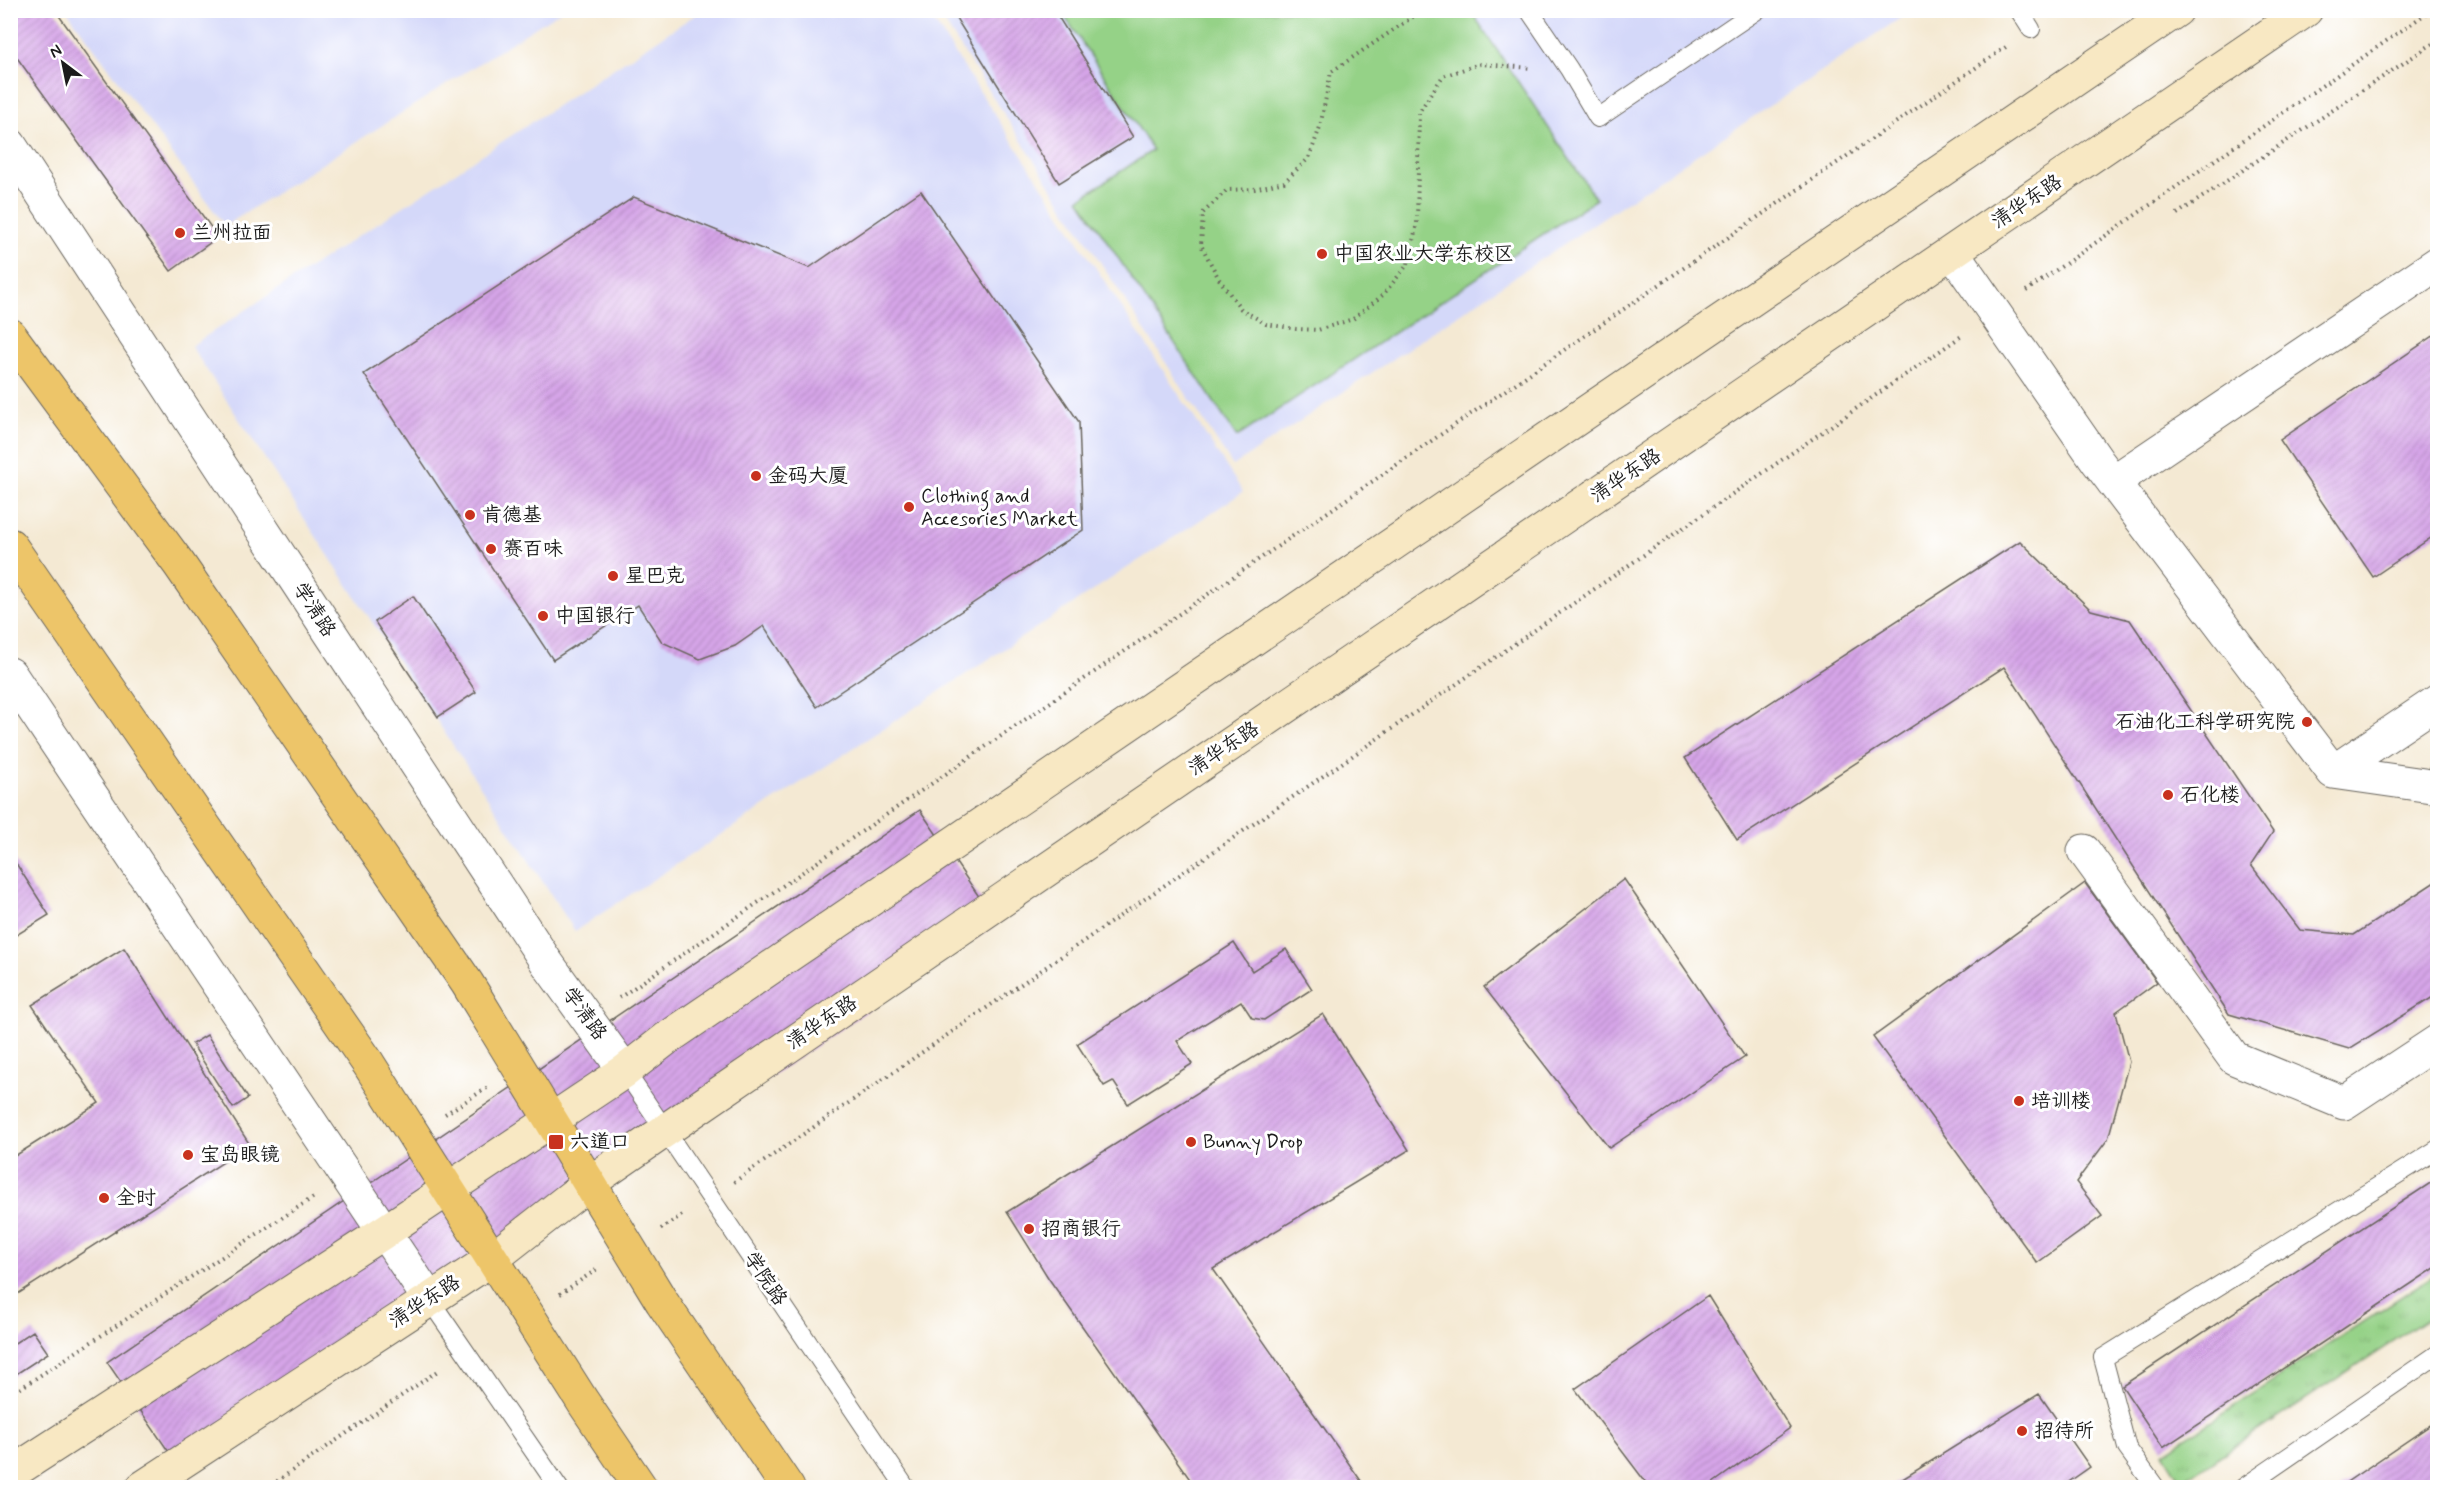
<svg xmlns="http://www.w3.org/2000/svg" width="2448" height="1498" font-family="Mynerve,'LXGW WenKai TC',sans-serif">
<defs>
<pattern id="grass-tufts" width="24" height="20" patternUnits="userSpaceOnUse" patternTransform="scale(1.5)"><rect width="24" height="20" fill="#95d287"/><path d="M3 7l-1-3M5 7V3M7 7l1-3M15 17l-1-3M17 17v-4M19 17l1-3" fill="none" stroke="#80b474"/></pattern>
<pattern id="building-hatch" width="6" height="6" patternUnits="userSpaceOnUse" patternTransform="scale(1.5)"><rect width="6" height="6" fill="#d6a5e8"/><path d="M-1 1l2-2M0 6l6-6M5 7l2-2" fill="none" stroke="#b78dc6"/></pattern>
</defs>
<rect width="100%" height="100%" fill="#fff"/>
<filter id="ink" filterUnits="userSpaceOnUse"><feTurbulence type="fractalNoise" baseFrequency=".0167" numOctaves="2"/><feDisplacementMap in="SourceGraphic" scale="12" xChannelSelector="R" yChannelSelector="G"/><feConvolveMatrix kernelMatrix="1 2 1 2 8 2 1 2 1" color-interpolation-filters="sRGB"/></filter>
<filter id="wash" filterUnits="userSpaceOnUse"><feTurbulence type="fractalNoise" baseFrequency=".008" numOctaves="4" result="noise"/><feDisplacementMap in="SourceGraphic" scale="24" xChannelSelector="R" yChannelSelector="G"/><feGaussianBlur stdDeviation="1.35" result="paint"/><feColorMatrix in="noise" values="0 0 0 0 0 0 0 0 0 0 0 0 0 0 0 0 0 1.4 0 .05"/><feComposite in="paint" operator="in"/></filter>
<g filter="url(#wash)">
<rect width="100%" height="100%" fill="#f4e9d3"/>
<path fill="#d4d8f9" d="M67,11h494l-336,215z
M701,11h226l316,481 -668,439 -384,-585z
M937,11h974l-678,455z"/>
<path fill="url(#grass-tufts)" stroke="#587752" stroke-width="1.5" d="M2437,1273v39l-256,170 -18,-29z"/>
<path fill="#95d287" stroke="#587752" stroke-width="1.5" d="M1061,11h410l125,188 -359,238 -158,-238 74,-49z"/>
<g id="blocks">
<path fill="url(#building-hatch)" d="M10,10h45l163,227 -47,34 -161,-223z
M951,10h103l79,127 -74,46z
M921,191l158,231 4,108 -266,177 -53,-81 -29,20 -35,13 -38,-17 -24,-37 -85,55 -189,-286 270,-177 175,71z
M2438,333v200l-65,44 -93,-137z
M2020,541l71,69 39,10 143,212 -22,33 49,65 54,5 84,-55v114l-89,55 -120,-35 -225,-347 -267,173 -52,-82z
M413,596l63,96 -38,25 -63,-95z
M920,810l77,113 -813,551 -77,-112z
M10,854l39,61 -39,24z
M1624,879l121,178 -136,91 -125,-161z
M2085,883l72,99 -41,30 13,50 -21,77 -32,43 26,34 -65,47 -164,-226z
M1234,943l18,28 34,-22 26,40 -48,31 -12,-2 -11,-17 -64,40 15,23 -64,40 -15,-23 -9,5 -27,-42z
M124,948l126,197 -240,154v-140l89,-56 -67,-98z
M1323,1014l86,136 -196,119 153,219h-170l-147,-209 -42,-67z
M207,1035l41,63 -15,10 -41,-64z
M2438,1178v88l-275,182 -41,-62z
M1708,1296l82,132 -84,60h-56l-75,-99z
M33,1331l15,22 -38,25v-32z
M2039,1394l51,73 -30,21h-172z
M2438,1420v68h-100z"/>
</g>
</g>
<g filter="url(#ink)">
<use href="#blocks" fill-opacity="0" stroke="#68645c" stroke-width="1.5"/>
<g fill="none" stroke-linecap="round" stroke-linejoin="round">
<g stroke="#68645c" stroke-width="20">
<path id="service" d="M1529,10l40,59 29,49 159,-108
M2019,10l12,19
M625,1071l281,417
M429,1299l130,189
M2156,1488l-29,-40 -24,-90 335,-209
M2243,1488l195,-134"/>
</g>
<g stroke="#68645c" stroke-width="35">
<path id="minor" d="M1953,253l145,209 235,310 105,15
M2113,482l325,-219
M2333,772l105,-71
M2084,851l150,207 110,45 94,-62"/>
</g>
<g stroke="#68645c" stroke-width="35">
<path id="tertiary" d="M10,145l537,818 78,108
M10,674l419,625"/>
</g>
<g stroke="#68645c" stroke-width="35">
<path id="secondary" d="M10,1474l374,-242 241,-161 41,-32 1511,-1029
M142,1488l350,-229 97,-76 119,-82 1598,-1091"/>
</g>
<g stroke="#68645c" stroke-width="35">
<path id="primary" d="M10,335l169,229 288,419 195,319 126,186
M10,545l358,518 215,339 58,86"/>
</g>
<path stroke="#68645c" stroke-width="4" stroke-dasharray="1.5 4.5" stroke-linecap="butt" d="M1423,10l-92,62 -11,55 -11,31 -25,24 -30,7 -27,1 -24,23 -2,32 18,34 22,30 25,15 30,5 22,1 35,-11 30,-24 25,-31 9,-41 2,-111 24,-36 37,-12 52,4
M2177,214l261,-174
M2026,291l405,-281
M619,998l1387,-951
M445,1114l42,-26
M734,1182l1229,-847
M661,1229l24,-16
M560,1294l39,-26
M10,1395l304,-198
M267,1488l172,-118"/>
<use href="#service" stroke="#fff" stroke-width="18"/>
<use href="#minor" stroke="#fff" stroke-width="33"/>
<use href="#tertiary" stroke="#fff" stroke-width="33"/>
<use href="#secondary" stroke="#f8e8c3" stroke-width="33"/>
<use href="#primary" stroke="#edc569" stroke-width="33"/>
</g>
</g>
<g fill="#c8321e" stroke="#fff" stroke-width="2">
<circle cx="180" cy="233" r="6"/>
<circle cx="1322" cy="254" r="6"/>
<circle cx="756" cy="476" r="6"/>
<circle cx="909" cy="507" r="6"/>
<circle cx="470" cy="515" r="6"/>
<circle cx="491" cy="549" r="6"/>
<circle cx="613" cy="576" r="6"/>
<circle cx="543" cy="616" r="6"/>
<circle cx="2307" cy="722" r="6"/>
<circle cx="2168" cy="795" r="6"/>
<circle cx="2019" cy="1101" r="6"/>
<rect x="548" y="1134" width="16" height="16" rx="3"/>
<circle cx="1191" cy="1142" r="6"/>
<circle cx="188" cy="1155" r="6"/>
<circle cx="104" cy="1198" r="6"/>
<circle cx="1029" cy="1229" r="6"/>
<circle cx="2022" cy="1431" r="6"/>
</g>
<g text-anchor="middle" dominant-baseline="central" stroke-width="6" stroke-linejoin="round" paint-order="stroke">
<g font-size="20" fill="#1c1c1c" stroke="#fff">
<text transform="translate(2027 202) rotate(-34)">清华东路</text>
<text transform="translate(1626 476) rotate(-34)">清华东路</text>
<text transform="translate(314 610) rotate(57)">学清路</text>
<text transform="translate(1224 749) rotate(-34)">清华东路</text>
<text transform="translate(584 1014) rotate(54)">学清路</text>
<text transform="translate(822 1023) rotate(-34)">清华东路</text>
<text transform="translate(765 1279) rotate(56)">学院路</text>
<text transform="translate(425 1302) rotate(-33)">清华东路</text>
</g>
<g font-size="20" fill="#1c1c1c" stroke="#fff" text-anchor="start">
<text x="192" y="233">兰州拉面</text>
<text x="1334" y="254">中国农业大学东校区</text>
<text x="768" y="476">金码大厦</text>
<text x="921" y="496">Clothing and<tspan x="921" dy="23">Accesories Market</tspan></text>
<text x="482" y="515">肯德基</text>
<text x="503" y="549">赛百味</text>
<text x="625" y="576">星巴克</text>
<text x="555" y="616">中国银行</text>
<text x="2295" y="722" text-anchor="end">石油化工科学研究院</text>
<text x="2180" y="795">石化楼</text>
<text x="2031" y="1101">培训楼</text>
<text x="570" y="1142">六道口</text>
<text x="1203" y="1142">Bunny Drop</text>
<text x="200" y="1155">宝岛眼镜</text>
<text x="116" y="1198">全时</text>
<text x="1041" y="1229">招商银行</text>
<text x="2034" y="1431">招待所</text>
</g>
</g>
<rect width="2448" height="1498" fill="none" stroke="#fff" stroke-width="36"/>
<g transform="translate(63 63) rotate(328)" stroke="#ffffff" stroke-width="4.5" paint-order="stroke">
<path d="M0-4.5L10 22L0 15L-10 22Z" fill="#1c1c1c"/>
<text y="-9" font-size="16" font-weight="bold" text-anchor="middle" fill="#1c1c1c">N</text>
</g>
</svg>
